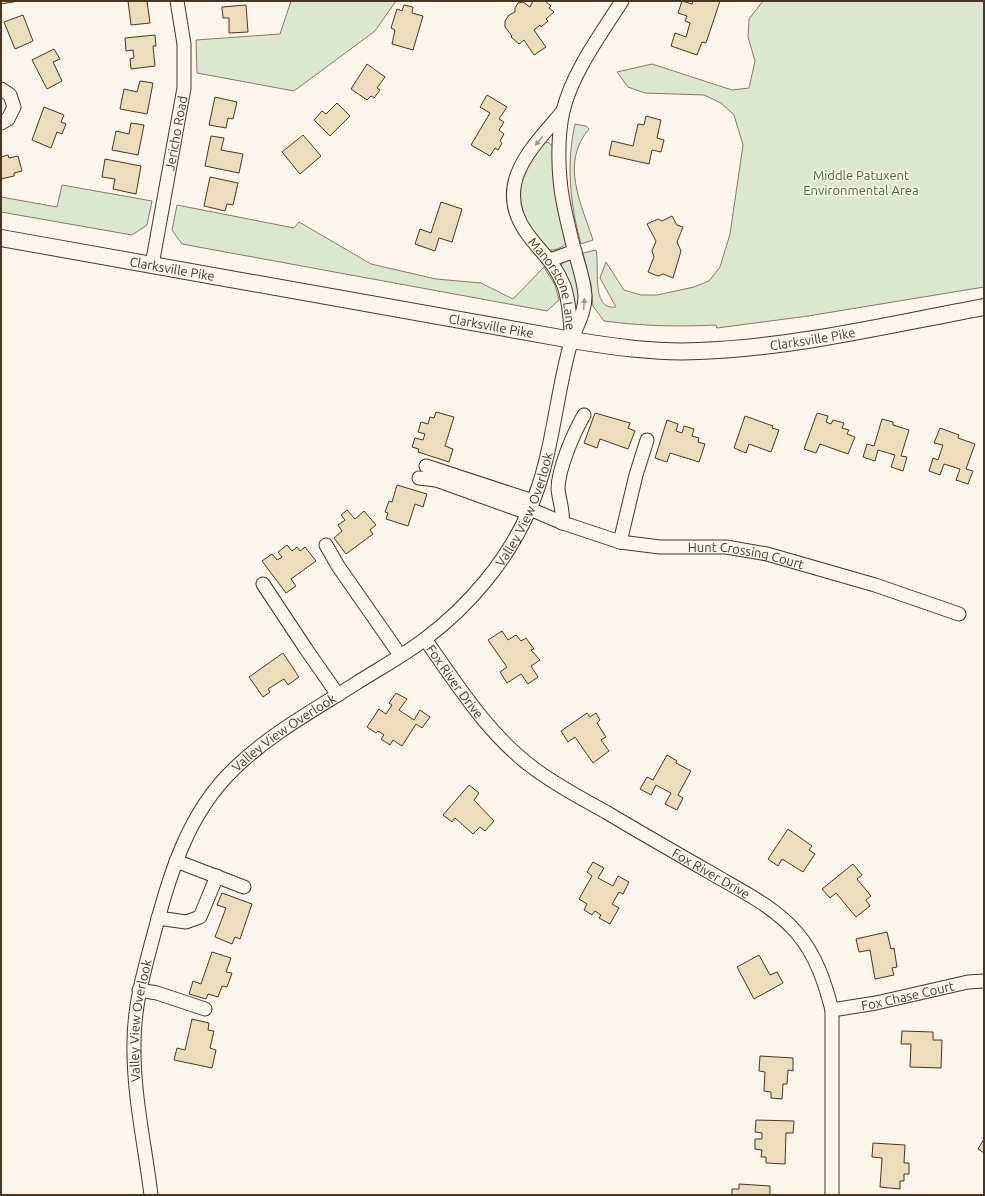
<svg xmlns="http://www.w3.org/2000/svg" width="985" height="1196" viewBox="0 0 985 1196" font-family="Ubuntu,sans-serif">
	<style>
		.green { fill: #dce7d0; stroke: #887966 }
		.building { fill: #ecdcbc; stroke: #4a3520 }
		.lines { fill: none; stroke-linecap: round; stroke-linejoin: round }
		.minor-casing { stroke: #4a3520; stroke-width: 15 }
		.major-casing { stroke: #4a3520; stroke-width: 18 }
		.minor { stroke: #fbf6e9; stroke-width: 13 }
		.major { stroke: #fbf6e9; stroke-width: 16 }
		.oneway { fill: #a29684 }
		.labels { text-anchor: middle; stroke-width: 3; stroke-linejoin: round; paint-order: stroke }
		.street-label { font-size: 13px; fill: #4a3520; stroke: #fbf6e9 }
		.park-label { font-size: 13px; fill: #436837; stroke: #fbf6e9 }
	</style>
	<rect width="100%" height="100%" fill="#fbf6e9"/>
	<!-- green -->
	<path class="green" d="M291,1H396L375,31L294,91L197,73L196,40L280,34Z
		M763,1H984V287L808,316L717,328L716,325C678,327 642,326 604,321L593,306L591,285L583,253L596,250C600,265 590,311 616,307L600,278L606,262L624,290L641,295H657L694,287L709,281L720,267L730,234L743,145L734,115L721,103L704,95L645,93L628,87L617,72L652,64L732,90L749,88L755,61L748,37L749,19Z
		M575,124L586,126L589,129C560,163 581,203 593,240L581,244C570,204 566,164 575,124Z
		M548,142L554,148L566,243C562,248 554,251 548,250C540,241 530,231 525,220C515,200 518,173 533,156C537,151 541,143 548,142Z
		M62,185L152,201L147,225L132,235L1,212V197L57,207Z
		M177,205L294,228L299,222L371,264L436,279L481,283L513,299L544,267L555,285L559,300L547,311L182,244L172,230Z
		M569,259L571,261L578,286L580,310L574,315L561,267L563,260Z"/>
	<!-- building -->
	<path class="building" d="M1,1H19L1,4Z
		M128,1H147L150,23L131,25Z
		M533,1H545L551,6L549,8L554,12L546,19L548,21L541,27L540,25L534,30L546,47L534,55L524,40L519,44L511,37L512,36L505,27V21L509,15L515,12V8L518,3L523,2L530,7Z
		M682,1L692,4L693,1H720L706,43L702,42L697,55L671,46L675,33L686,37L690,23L685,21L687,16L678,13Z
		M246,5L248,32L229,33V18H223L222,7Z
		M404,5L413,7L412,13L423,16L413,50L392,44L395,30L391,28L397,9L402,11Z
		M23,15L33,41L15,49L4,22Z
		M155,35L156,46H153L155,66L131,69L130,59L134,58L133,50L126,51L125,38Z
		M54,49L60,59L53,62L62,81L47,89L32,60Z
		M367,64L385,77L377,88L380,90L374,98L371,96L367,100L351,89Z
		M140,81L153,83L147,114L120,109L124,89L137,92Z
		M487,95L507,107L499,119L504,122L499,130L504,134L500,141L502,143L498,150L495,148L490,156L471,145L490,113L480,107Z
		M215,97L237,102L233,119L228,118L226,128L209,125Z
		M337,103L350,116L330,136L314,120L322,111L326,114Z
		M44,107L64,115L61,122L66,124L62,134L57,132L51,148L32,140Z
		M646,116L661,120L657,138L664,140L661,152L652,150L649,164L609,155L612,141L633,146L638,124L644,125Z
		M131,123L144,125L138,155L112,150L116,131L129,134Z
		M303,135L321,156L300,174L282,152Z
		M211,136L224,138L221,150L243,154L239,173L205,166Z
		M8,155L9,158L18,156L22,171L14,173V176L1,179V157Z
		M105,159L141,166L136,194L113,189L115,179L102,177Z
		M210,177L238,183L233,205L227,204L225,211L204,206Z
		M441,202L462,209L452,242L439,238L435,251L415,244L420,229L431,233Z
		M672,216L677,225L683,227L677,242L681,251L673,278L663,274L658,276L648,272L654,257L652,251L656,241L647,224L658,219L662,221Z
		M436,412L454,417L445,446L453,449L449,462L418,452L419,449L412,447L415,438L423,440L425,434L418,432L421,422L428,424L430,417L434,418Z
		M595,413L630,423L628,428L635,431L628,449L600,439L597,448L584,443Z
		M817,413L828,416L826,422L831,424L833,420L844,423L842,428L849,430L847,434L855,437L848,454L820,444L816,453L804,449Z
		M745,416L773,426L772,428L779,430L771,452L749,444L746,453L734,448Z
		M882,419L893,422V425L909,430L901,456L907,457L903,471L891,467L895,455L878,450L875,461L863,457L867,444L874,446Z
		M667,420L678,424L676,431L682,433L684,426L694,429L692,436L699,438L698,442L705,444L699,462L670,453L667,462L655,458Z
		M940,428L959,435L958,438L975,444L966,469L973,471L968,484L956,480L960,469L944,464L940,475L929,471L933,458L938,460L943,445L934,443Z
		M397,485L427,494L423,507L415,504L408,526L386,519L388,513L385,512L389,501L392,502Z
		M347,510L355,519L364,511L376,525L370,530L373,534L346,554L334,538L342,531L338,525L345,520L341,515Z
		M287,545L292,551L297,547L300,551L305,547L316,561L291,579L296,586L286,593L262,561L272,554L277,560L282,557L278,552Z
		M502,631L508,640L516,635L521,641L526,638L534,649L531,650L540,660L531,666L538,677L528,684L521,674L507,683L500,672L507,667L488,640Z
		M283,653L299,677L288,685L284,679L268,689L270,692L263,697L249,677Z
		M396,693L407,699L399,710L414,720L420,710L430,717L422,728L416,724L402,746L393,740L390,745L381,739L384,735L378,731L376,733L367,727L379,709L386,714L392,705L389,703Z
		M587,713L590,717L596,713L600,720L597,723L606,737L601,740L609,751L593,763L575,737L568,742L561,731Z
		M667,755L677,761L676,763L691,771L678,795L683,798L677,810L665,804L671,793L656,785L651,795L640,789L647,777L653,780Z
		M469,785L479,793L474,800L494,821L485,831L480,827L473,834L455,818L452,822L443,815Z
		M788,829L812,846L809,850L815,854L803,872L782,859L778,866L768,859Z
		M593,862L604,868L598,878L613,886L618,876L629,882L623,894L619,892L612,904L619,908L610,924L599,918L601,915L595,911L592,915L584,910L587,904L579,899L592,876L587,872Z
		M853,864L862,875L857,879L871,896L866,900L870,906L856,917L836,893L830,898L822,889Z
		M222,893L252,904L240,939L235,937L232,944L215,937L226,908L217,905Z
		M887,932L891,949L894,948L897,967L892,968L894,975L875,979L870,950L859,952L856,939Z
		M212,952L231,958L226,972L232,973L227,987L222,986L218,997L208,994L206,999L189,994L193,981L201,984Z
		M759,955L770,975L777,972L783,983L754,999L737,967Z
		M192,1019L209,1023L208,1030L214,1031L210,1048L216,1050L212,1068L174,1060L177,1048L185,1050Z
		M902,1031L933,1032V1040H942L941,1068L910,1067L911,1044H901Z
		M760,1056L793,1058V1071L788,1070L787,1084H783L782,1099L771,1098V1092L764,1091L765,1072L759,1071Z
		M756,1120L794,1121L793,1133H786L785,1164L766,1163V1157H761L762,1150L755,1149V1139H762V1133L755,1132Z
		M984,1139V1153L978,1149Z
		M873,1143L905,1145L904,1163H909V1174H904V1181H900V1189L880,1187L882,1158L872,1157Z
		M739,1184L770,1186V1195H732V1189H739Z"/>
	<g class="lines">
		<!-- minor casing -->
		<g class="minor-casing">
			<g id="minor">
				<path d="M1,89L10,95L14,107L8,119L1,123"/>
				<path id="s1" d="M563,111C534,146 492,183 526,232C540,252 554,261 564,286C570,303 570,323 572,340"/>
				<path d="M550,260L575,251"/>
				<path id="s2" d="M152,265L184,88V44L177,1"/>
				<path d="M426,466L533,501"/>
				<path d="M419,478L436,480L528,513"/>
				<path id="s3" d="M530,509L563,523L620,542L660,547H726L767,554L875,585L959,614"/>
				<path d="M562,523C564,512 559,500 558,489C558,469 574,432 584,415"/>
				<path d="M620,542L636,475L647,440"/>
				<path d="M326,545L338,566L400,655"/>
				<path d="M263,584L306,649L338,695"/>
				<path id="s4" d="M425,639C458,686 489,736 536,770C558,786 582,799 606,812C641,833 676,853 711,873C741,891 774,906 797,933C816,955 825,983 832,1010V1195"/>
				<path d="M176,861L244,887"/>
				<path d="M158,918L186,922L200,917L217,876"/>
				<path d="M139,990L157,993L205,1009"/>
				<path id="s5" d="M832,1010L876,1003L968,982L984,981"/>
				<path id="s6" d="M151,1195C145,1145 133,1094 134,1043C134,1007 143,975 152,941C169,878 186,814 235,768C270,734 314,710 355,684C378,669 403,656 425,639C469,606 507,561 529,511C553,458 555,397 571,342C576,326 585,314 585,296C584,279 578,264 574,249C570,233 566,217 563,201C558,175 557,138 563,111C572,73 601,34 622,1"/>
			</g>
		</g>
		<!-- major casing -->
		<g class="major-casing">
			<g id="major">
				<path id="s7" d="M1,238L572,340C614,347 656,353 699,351C792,348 892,324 984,307"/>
			</g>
		</g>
		<!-- minor -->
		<use href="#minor" class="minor"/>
		<!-- major -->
		<use href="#major" class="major"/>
	</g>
	<!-- one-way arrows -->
	<defs><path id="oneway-solid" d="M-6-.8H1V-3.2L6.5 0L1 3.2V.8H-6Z"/></defs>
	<g class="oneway">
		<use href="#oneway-solid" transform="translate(539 141) rotate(129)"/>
		<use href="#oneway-solid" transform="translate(584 304) rotate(-86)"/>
	</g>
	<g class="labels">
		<!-- street labels -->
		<g class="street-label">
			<text dy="5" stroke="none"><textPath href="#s2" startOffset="134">Jericho Road</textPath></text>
			<text dy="5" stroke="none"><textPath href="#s7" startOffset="174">Clarksville Pike</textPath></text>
			<text dy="5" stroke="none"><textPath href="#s1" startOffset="199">Manorstone Lane</textPath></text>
			<text dy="5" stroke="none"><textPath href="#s7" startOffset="498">Clarksville Pike</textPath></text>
			<text dy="5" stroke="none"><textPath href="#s7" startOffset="822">Clarksville Pike</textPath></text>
			<text dy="5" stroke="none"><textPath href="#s6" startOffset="848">Valley View Overlook</textPath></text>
			<text dy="5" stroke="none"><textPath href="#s3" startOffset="223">Hunt Crossing Court</textPath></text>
			<text dy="5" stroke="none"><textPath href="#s4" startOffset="52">Fox River Drive</textPath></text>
			<text dy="5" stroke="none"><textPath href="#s6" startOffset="512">Valley View Overlook</textPath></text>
			<text dy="5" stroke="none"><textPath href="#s4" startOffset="376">Fox River Drive</textPath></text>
			<text dy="5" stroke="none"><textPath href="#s5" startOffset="77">Fox Chase Court</textPath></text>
			<text dy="5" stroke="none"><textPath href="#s6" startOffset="176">Valley View Overlook</textPath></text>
		</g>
		<!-- park labels -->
		<g class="park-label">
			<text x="861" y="180">Middle Patuxent<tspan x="861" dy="15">Environmental Area</tspan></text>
		</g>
	</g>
	<!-- border -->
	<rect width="985" height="1196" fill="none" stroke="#4a3520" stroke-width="4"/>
</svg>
